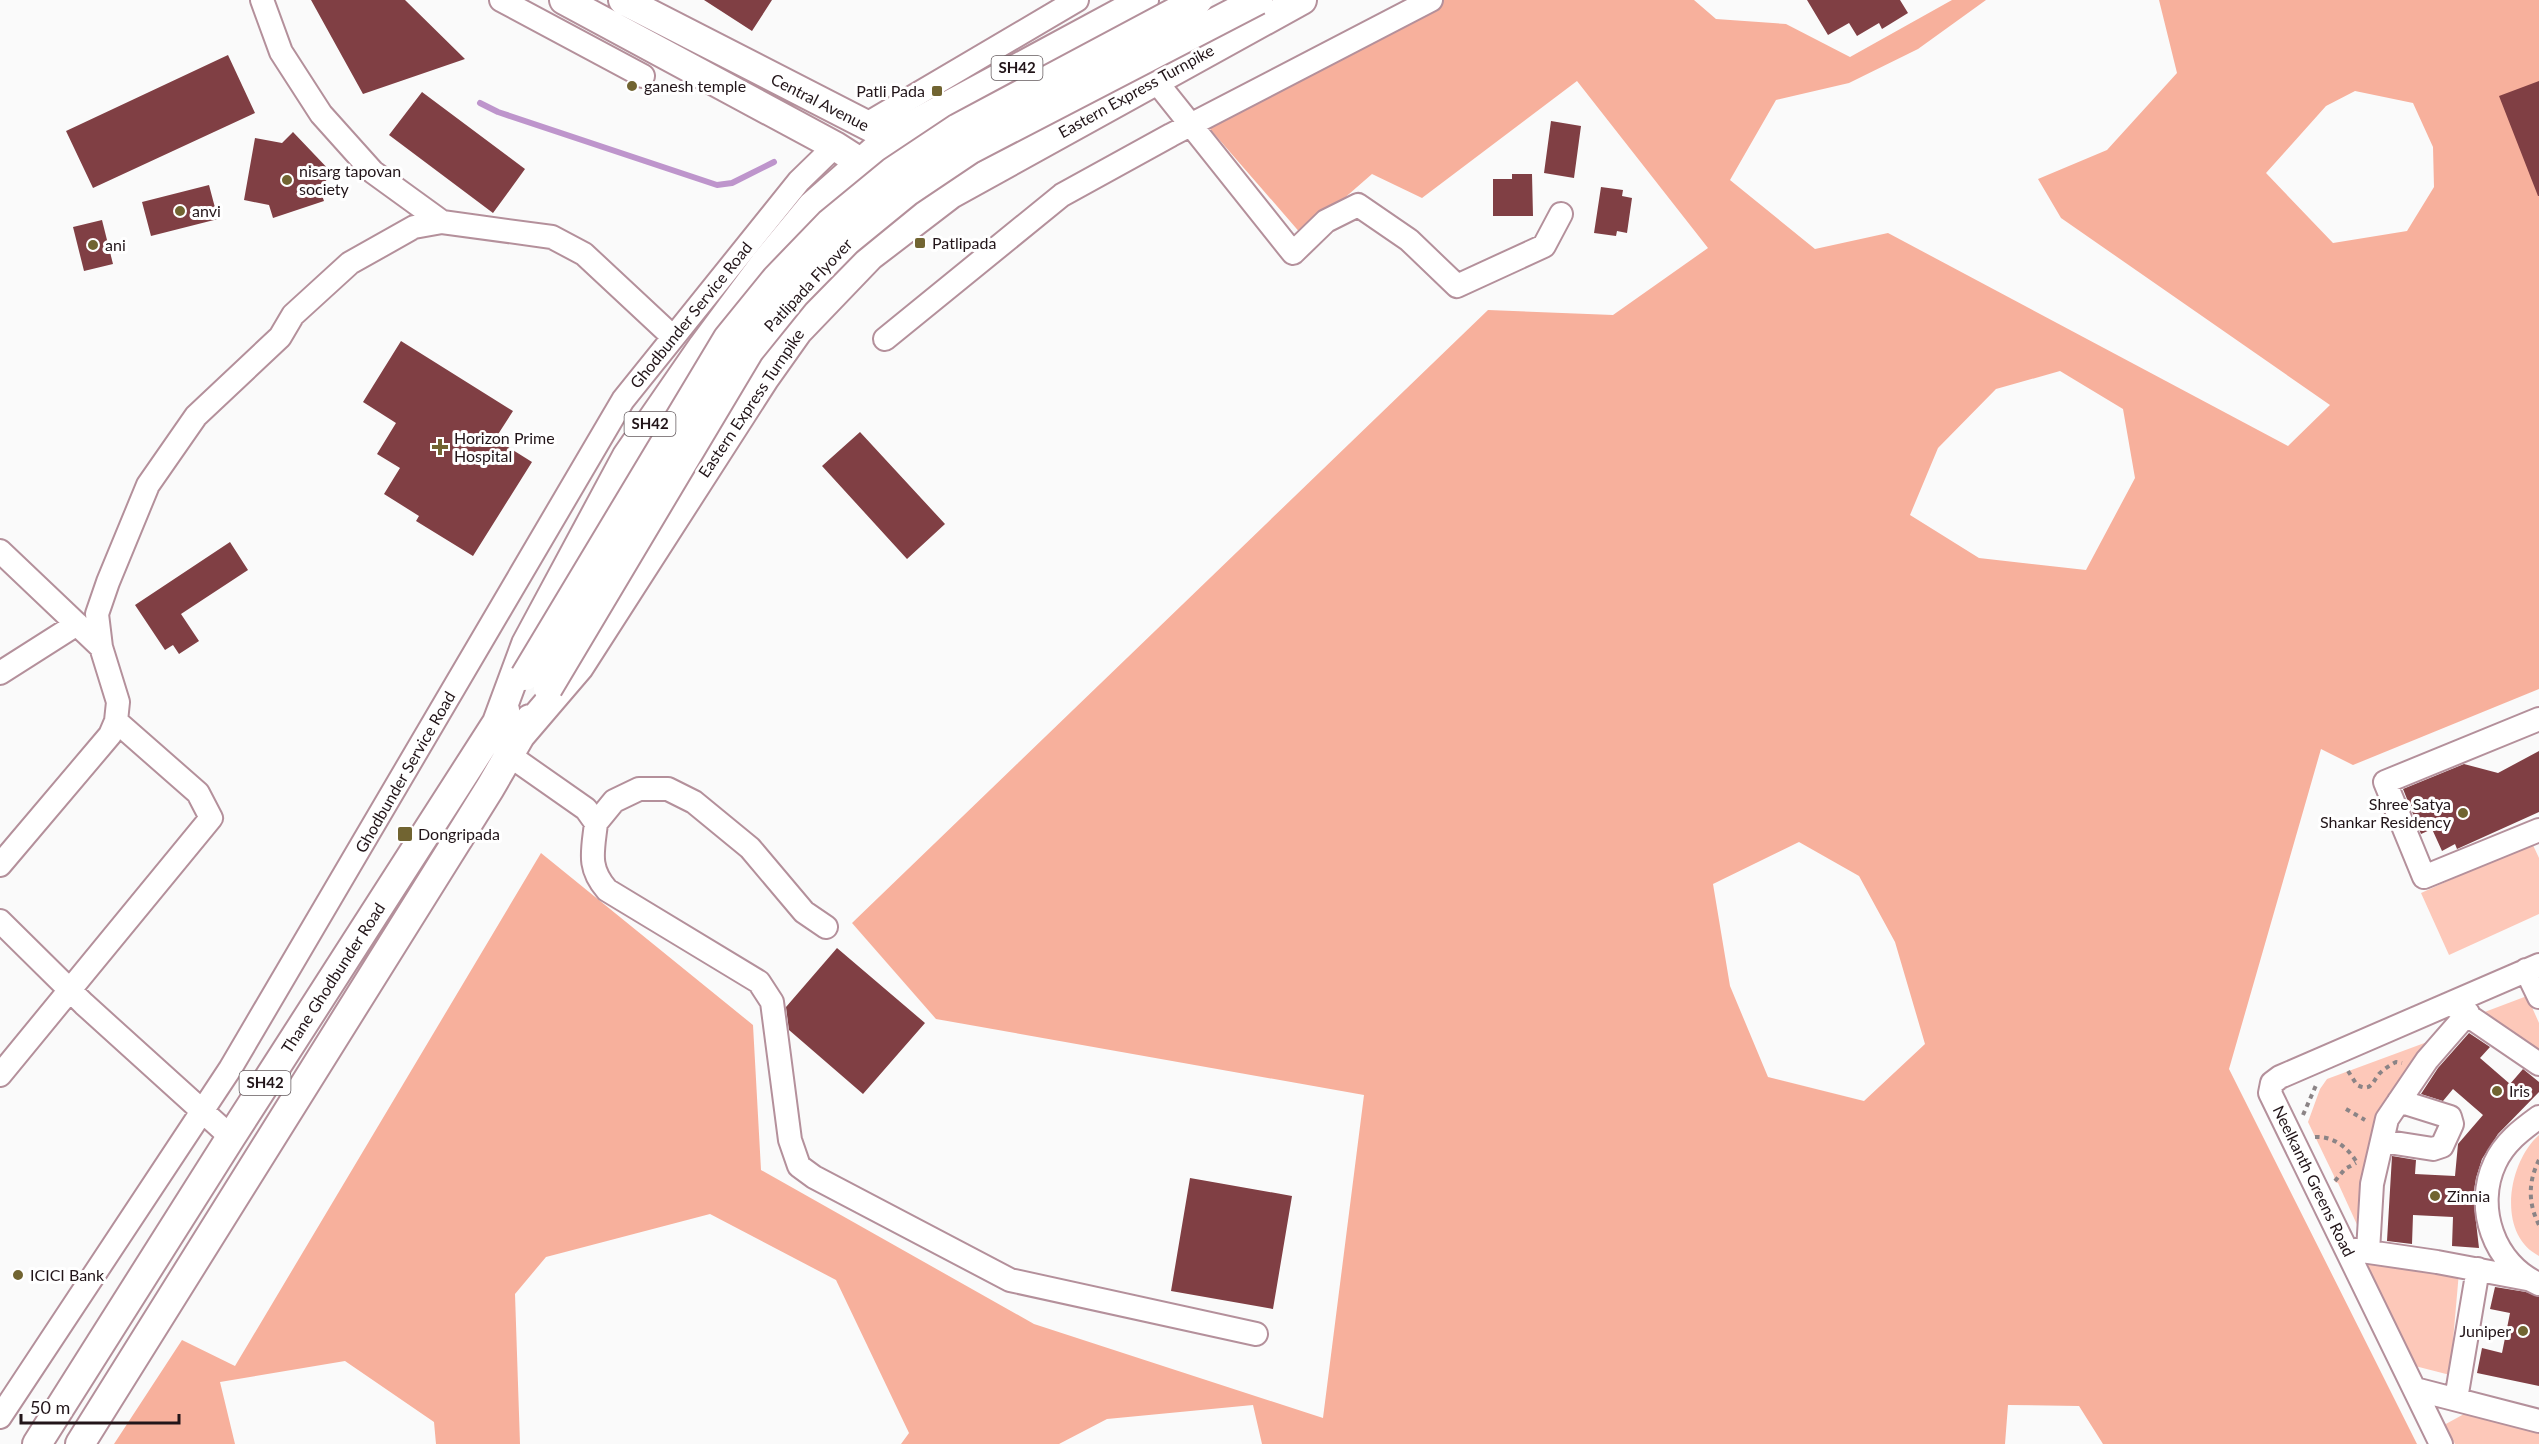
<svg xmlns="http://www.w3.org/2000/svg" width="2539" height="1444" viewBox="0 0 2539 1444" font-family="Lato,sans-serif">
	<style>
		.green { fill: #fdc8b9 }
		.forest { fill: #f7b09c; fill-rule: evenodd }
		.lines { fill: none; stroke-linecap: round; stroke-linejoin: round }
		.stream { stroke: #be95cc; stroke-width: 6 }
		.building { fill: #803f44 }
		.minor-casing { stroke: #b4909b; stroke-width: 26 }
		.major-casing { stroke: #b4909b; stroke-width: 32 }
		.path { stroke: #8b8486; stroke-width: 4; stroke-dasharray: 4.5 4.5; stroke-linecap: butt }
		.minor { stroke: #fff; stroke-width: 22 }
		.major { stroke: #fff; stroke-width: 28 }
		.major-bridge-casing { stroke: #b4909b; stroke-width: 32; stroke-linecap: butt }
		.major-bridge { stroke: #fff; stroke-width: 28 }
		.poi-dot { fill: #716431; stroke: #fff; stroke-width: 2 }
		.labels { text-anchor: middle; stroke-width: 6; stroke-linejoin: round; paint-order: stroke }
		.shield { fill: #fff; stroke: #645b5e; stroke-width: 1.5 }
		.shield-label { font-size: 15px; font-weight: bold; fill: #221519 }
		.poi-label { font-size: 16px; fill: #221519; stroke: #fff; text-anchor: start }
		.street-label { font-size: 16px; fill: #221519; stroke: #fff }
	</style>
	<rect width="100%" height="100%" fill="#fafafa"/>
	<!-- green -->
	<path class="green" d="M2532,843L2539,858V914L2449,955L2421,893Z
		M2527,996L2539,1023V1054L2482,1013Z
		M2438,1038L2408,1084L2359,1229L2338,1183L2335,1182L2334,1176L2308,1122L2320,1089L2327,1079Z
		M2539,1135V1256C2496,1234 2508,1162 2539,1135Z
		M2362,1263L2459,1272L2450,1375L2415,1366Z
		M2475,1408L2539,1431V1444H2455L2444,1425Z"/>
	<!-- forest -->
	<path class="forest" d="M1405,0H1694L1716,19L1786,24L1850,57L1952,0H1986L1918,49L1849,83L1776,100L1730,180L1815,249L1888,233L2288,446L2330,405L2061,218L2038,179L2107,150L2177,73L2159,0H2539V689L2353,765L2321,749L2229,1069L2417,1444H2103L2079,1406L2008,1405L2005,1444H1262L1253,1405L1107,1419L1059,1444H901L909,1433L836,1280L710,1214L546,1257L515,1294L520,1444H436L434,1422L345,1361L220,1382L235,1444H114L182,1340L235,1366L541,853L753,1025L761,1170L1034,1324L1323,1418L1364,1095L936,1019L852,923L1488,310L1613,315L1708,248L1577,81L1422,198L1372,174L1302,235L1197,114ZM2355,91L2413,103L2433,147L2434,187L2407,231L2333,243L2266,173L2326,106ZM2060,371L2123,409L2135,478L2086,570L1979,558L1910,515L1938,448L1996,389ZM1799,842L1859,876L1895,942L1925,1044L1864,1101L1768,1077L1730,986L1713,884Z"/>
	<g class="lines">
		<!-- stream -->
		<path class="stream" d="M480,103L498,112L717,185L732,183L774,162"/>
	</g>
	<!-- building -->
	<path class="building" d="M311,0H405L465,59L363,94Z
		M704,0H772L752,31Z
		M1807,0H1900L1908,13L1882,29L1879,23L1857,36L1849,23L1828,35Z
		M228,55L255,113L93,188L66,131Z
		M2539,81V196H2538L2499,96Z
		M422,92L525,169L493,213L389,135Z
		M1551,121L1581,126L1574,178L1544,173Z
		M293,132L333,174L319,187L324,201L273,218L269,205L244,200L255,138L282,143Z
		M1512,174H1532L1533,216H1493V179H1512Z
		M209,185L218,219L151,236L142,202Z
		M1601,187L1623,190L1622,196L1632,198L1627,233L1617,231L1616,236L1594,233Z
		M102,220L113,264L84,271L73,227Z
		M401,341L513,411L495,439L532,462L473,556L416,521L419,516L384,494L400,468L377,454L396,423L363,402Z
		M860,432L945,524L907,559L822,466Z
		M230,542L248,570L181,614L199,641L179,654L173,645L165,650L135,605Z
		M2539,751V812L2457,849L2455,844L2442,851L2432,829L2421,834L2403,789L2464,764L2498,773Z
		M837,948L925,1023L863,1094L789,1030L786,1007Z
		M2469,1033L2490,1047L2480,1058L2510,1084L2523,1069L2539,1082V1092L2498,1134L2482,1159L2476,1178L2473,1196L2479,1248L2452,1246L2453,1217L2413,1215L2412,1244L2387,1241L2392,1156L2416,1160L2415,1174L2455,1176L2458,1144L2483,1115L2453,1089L2443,1101L2421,1094L2438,1068Z
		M1190,1178L1292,1196L1273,1309L1171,1291Z
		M2495,1287L2526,1292L2539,1297V1386L2477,1373L2482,1348L2502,1353L2510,1313L2490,1309Z"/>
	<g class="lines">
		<!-- minor casing -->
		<g class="minor-casing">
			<path id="minor" d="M262,0L281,52L321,114L373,172L442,222
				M501,0L643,76
				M1155,80L1293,253L1326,221L1358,205L1409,240L1457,286L1544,246L1561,214
				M865,125L1077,0
				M885,339L1062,195L1171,135L1431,0
				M0,551L101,647
				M0,673L77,624
				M2539,719L2385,782L2424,877L2539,830
				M509,755L586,809L596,823C593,851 587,867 607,890L759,982L772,1002L790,1140L799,1166L814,1177L1010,1280L1256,1334
				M596,823L614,801L639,789H668L694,802L750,848L804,912L826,927
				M0,865L110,735L116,721L118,702L101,647L97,614L108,582L148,485L196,416L280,337L293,315L350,263L414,227L442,222L552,237L584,254L673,337
				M0,921L84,1004L231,1137
				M2526,970L2539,997
				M2454,1006L2539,1064
				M0,1075L211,818L198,793L116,721
				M2539,1117C2521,1130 2504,1143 2495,1163C2474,1207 2494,1265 2539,1284
				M2382,1141L2433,1149L2442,1146L2452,1124L2450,1117L2399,1101
				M2355,1250L2437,1262L2527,1279
				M2368,1251L2372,1184L2387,1119L2427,1060L2468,1013
				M2415,1389L2539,1421
				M2456,1399L2478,1269
				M0,1417L230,1069L623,400L799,181L835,146
				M2441,1444L2270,1093L2272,1083L2280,1077L2539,965"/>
		</g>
		<!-- major casing -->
		<g class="major-casing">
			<path id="major" d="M564,0L835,146L874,171
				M623,0L890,137L902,148
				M496,725L526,644L627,456L703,346L764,264L812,206L890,137L1144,0
				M520,736L579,667L764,379L798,331L870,256L951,194L1302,0
				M37,1444L231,1137L505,710
				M80,1444L490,788L530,719"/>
		</g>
		<!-- path -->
		<path class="path" d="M2348,1071L2357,1085C2371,1092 2372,1083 2379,1074C2384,1069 2390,1065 2396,1062L2402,1063
			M2346,1109L2365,1120
			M2303,1115L2317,1083
			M2315,1137C2333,1136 2347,1147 2356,1161
			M2539,1160C2528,1182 2528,1203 2539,1225
			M2335,1181L2345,1169L2356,1163"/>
		<!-- minor -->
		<use href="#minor" class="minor"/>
		<!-- major -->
		<use href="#major" class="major"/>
		<!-- major-bridge casing -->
		<g class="major-bridge-casing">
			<path id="major-bridge" d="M525,676L728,338L776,279L830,223L892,172L958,128L1198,0
				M548,688L749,351L795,294L847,241L907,192L971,149L1258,0"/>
		</g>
		<!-- major-bridge -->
		<use href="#major-bridge" class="major-bridge"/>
	</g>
	<!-- markers -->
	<g class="poi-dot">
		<circle cx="632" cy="86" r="6"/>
		<rect x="931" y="85" width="12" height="12" rx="3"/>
		<circle cx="287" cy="180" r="6"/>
		<circle cx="180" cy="211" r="6"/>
		<rect x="914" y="237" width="12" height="12" rx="3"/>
		<circle cx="93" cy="245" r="6"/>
		<path d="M437 438h6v6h6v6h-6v6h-6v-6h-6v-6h6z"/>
		<circle cx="2463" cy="813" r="6"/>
		<rect x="397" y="826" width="16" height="16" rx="3"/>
		<circle cx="2497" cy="1091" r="6"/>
		<circle cx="2435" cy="1196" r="6"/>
		<circle cx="18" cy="1275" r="6"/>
		<circle cx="2523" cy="1331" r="6"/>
	</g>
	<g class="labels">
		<!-- shield labels -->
		<g class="shield">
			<rect x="991.5" y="56" width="51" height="24" rx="4.5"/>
			<rect x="624.5" y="412" width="51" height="24" rx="4.5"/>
			<rect x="239.5" y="1071" width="51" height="24" rx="4.5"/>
		</g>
		<g class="shield-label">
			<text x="1017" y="73">SH42</text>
			<text x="650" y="429">SH42</text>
			<text x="265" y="1088">SH42</text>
		</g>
		<!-- poi labels -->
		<g class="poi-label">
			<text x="644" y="92">ganesh temple</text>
			<text x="925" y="97" text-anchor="end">Patli Pada</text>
			<text x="299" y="177">nisarg tapovan<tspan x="299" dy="18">society</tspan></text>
			<text x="192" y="217">anvi</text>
			<text x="932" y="249">Patlipada</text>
			<text x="105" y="251">ani</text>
			<text x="454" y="444">Horizon Prime<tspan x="454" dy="18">Hospital</tspan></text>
			<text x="2451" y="810" text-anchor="end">Shree Satya<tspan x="2451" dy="18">Shankar Residency</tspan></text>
			<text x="418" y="840">Dongripada</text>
			<text x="2509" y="1097">Iris</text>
			<text x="2447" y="1202">Zinnia</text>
			<text x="30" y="1281">ICICI Bank</text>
			<text x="2511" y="1337" text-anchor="end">Juniper</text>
		</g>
		<!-- street labels -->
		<g class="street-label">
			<text transform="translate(1136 91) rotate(-29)" y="6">Eastern Express Turnpike</text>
			<text transform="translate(820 102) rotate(27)" y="6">Central Avenue</text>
			<text transform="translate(808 285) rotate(-47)" y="6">Patlipada Flyover</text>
			<text transform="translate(691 315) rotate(-51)" y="6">Ghodbunder Service Road</text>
			<text transform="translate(751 403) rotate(-56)" y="6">Eastern Express Turnpike</text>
			<text transform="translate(405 772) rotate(-60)" y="6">Ghodbunder Service Road</text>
			<text transform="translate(333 978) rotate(-57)" y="6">Thane Ghodbunder Road</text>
			<text transform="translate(2314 1181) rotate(64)" y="6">Neelkanth Greens Road</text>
		</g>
	</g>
	<!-- scale -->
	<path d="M21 1414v9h158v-9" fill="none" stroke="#221519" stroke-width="3"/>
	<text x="30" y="1414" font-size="18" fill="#221519" stroke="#ffffff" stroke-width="4.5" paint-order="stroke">50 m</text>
</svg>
